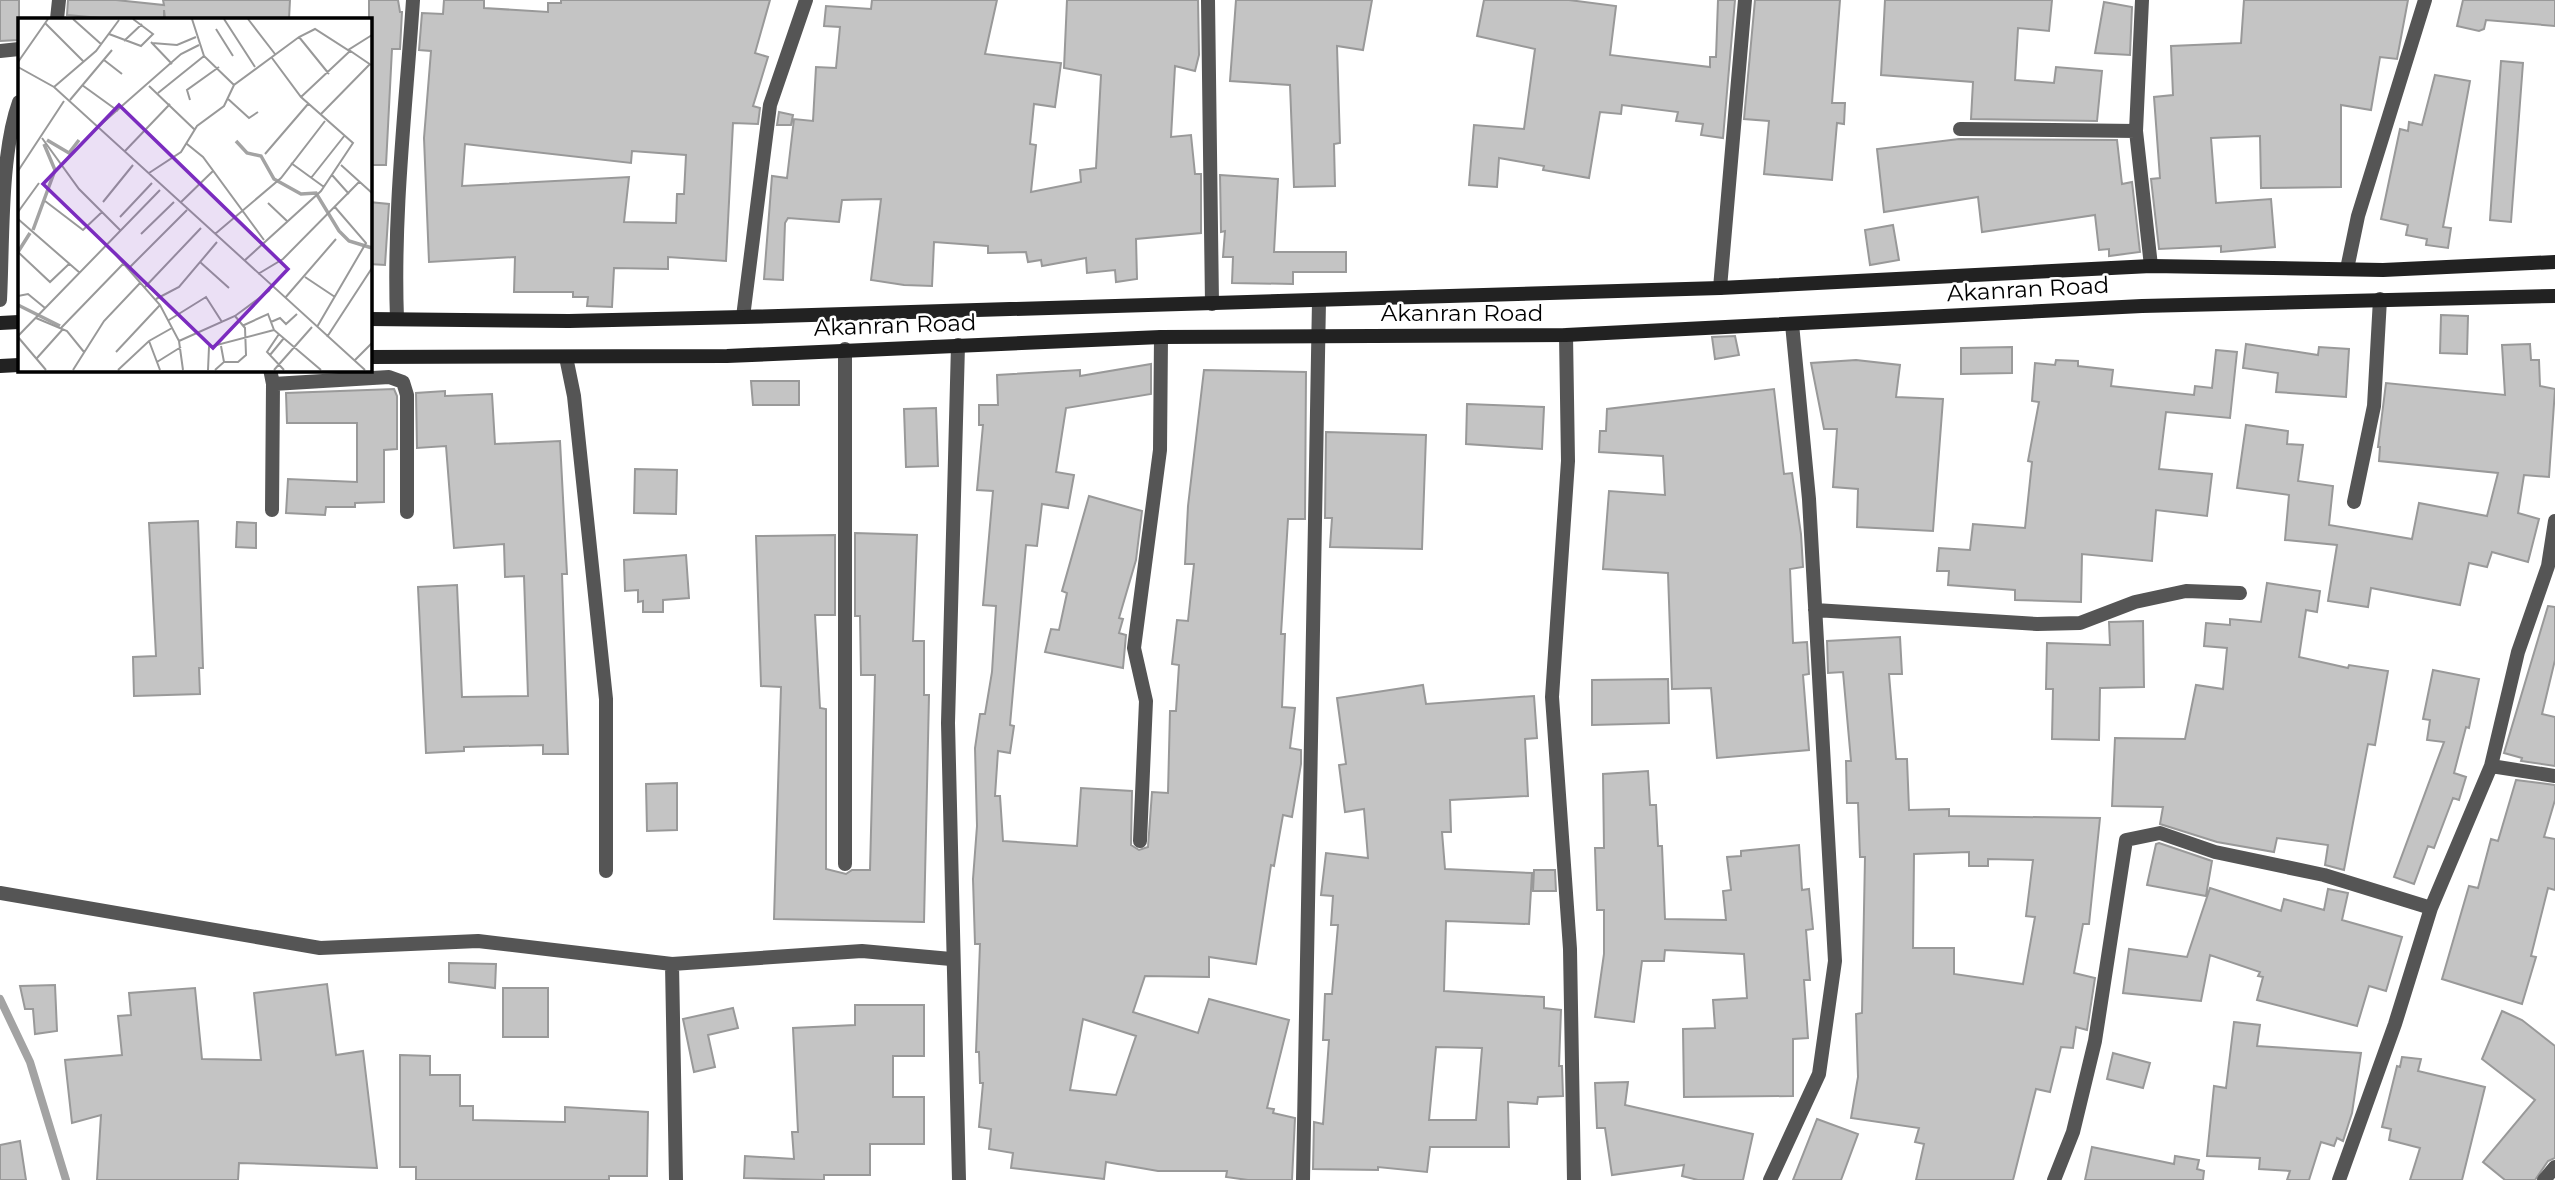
<svg xmlns="http://www.w3.org/2000/svg" width="2555" height="1180" viewBox="0 0 2555 1180" font-family="Montserrat,sans-serif">
	<style>
		.lines { fill: none; stroke-linecap: round; stroke-linejoin: round }
		.stream { stroke: #a3a3a3; stroke-width: 8 }
		.building { fill: #c4c4c4; stroke: #999; stroke-width: 2; fill-rule: evenodd }
		.service { stroke: #555; stroke-width: 14 }
		.minor { stroke: #555; stroke-width: 14 }
		.tertiary { stroke: #555; stroke-width: 14 }
		.secondary { stroke: #222; stroke-width: 14 }
		.labels { text-anchor: middle; stroke-width: 5; stroke-linejoin: round; paint-order: stroke }
		.street-label { font-size: 23px; fill: #000; stroke: #fff }
		.inset-river { fill: none; stroke: #a3a3a3; stroke-width: 3.5 }
		.inset-road { fill: none; stroke: #999; stroke-width: 2 }
		.view { fill: #7b2cbf; fill-opacity: 0.15; stroke: #7b2cbf; stroke-width: 3.5 }
		.inset-edge { fill: none; stroke: #000; stroke-width: 3.5 }
	</style>
	<rect width="100%" height="100%" fill="#fff"/>
	<g class="lines">
		<!-- stream -->
		<path class="stream" d="M0,999L30,1062L66,1180"/>
	</g>
	<!-- building -->
	<path class="building" d="M0,0H19V40L0,41Z
		M68,0H116L164,5L163,0H290L289,19H165L164,10V19H112L67,15Z
		M369,0H398L400,12H402L400,49H392L386,165H369Z
		M444,0H484V8L548,12V3H561V0H770L755,53L768,57L753,106L760,108L758,124L733,123L726,261L668,257V269L614,268L612,307L587,306L588,297H573V292H514L515,257L429,262L424,138L431,51L419,50L422,13L443,14ZM465,144L631,163L632,151L686,155L684,194H677L676,223L624,222L629,177L462,186Z
		M872,0H997L985,54L1061,63L1055,107L1034,104L1030,144L1036,145L1031,192L1081,182L1080,170L1096,168L1101,75L1064,68L1067,0H1198L1199,55L1195,71L1175,66L1171,137L1191,135L1195,174H1201V233L1136,239L1137,279L1116,282L1115,270L1087,273L1086,258L1042,266L1041,260L1028,262L1026,252L988,253V246L934,242L932,286L904,285L871,280L881,199L842,200L839,222L788,218L785,223L783,280L764,279L772,176L787,178L794,119L813,121L816,67L836,68L840,27L824,26L826,6L871,9Z
		M1236,0H1372L1363,50L1337,46L1340,143L1334,144L1335,186L1294,187L1290,85L1230,81Z
		M1484,0H1569L1616,6L1610,55L1710,67V57H1716L1718,0H1735L1723,138L1701,135L1703,124L1676,121L1678,112L1622,105L1621,114L1600,112L1589,178L1543,170L1544,166L1499,158L1497,187L1469,185L1474,125L1524,129L1535,49L1477,36Z
		M1755,0H1840L1832,103H1845L1844,124L1837,123L1832,180L1764,174L1769,121L1744,119Z
		M1885,0H2052L2049,31L2018,28L2015,80L2054,83L2056,67L2102,71L2097,121L1971,119L1973,82L1881,75Z
		M2244,0H2408L2397,59L2380,57L2371,110L2341,105V187L2261,188L2260,136L2211,138L2216,203L2271,199L2275,247L2221,252V246L2159,249L2151,179L2160,178L2154,97L2173,95L2171,46L2241,43Z
		M2463,0H2555V26L2486,20L2484,29L2479,31L2457,26Z
		M2104,2L2132,7L2130,55L2095,53Z
		M2501,61L2523,63L2511,222L2490,220Z
		M2435,75L2470,81L2443,227L2451,228L2448,248L2426,245L2427,239L2406,235L2408,225L2381,219L2400,129L2408,131L2409,122L2422,125Z
		M779,112L793,115L791,125H777Z
		M1959,139L2117,140L2122,184L2132,182L2140,252L2109,256V249L2099,250L2095,215L1982,232L1978,197L1884,212L1877,149Z
		M1220,175L1278,179L1274,252H1346V272H1293V284L1232,283L1233,257H1223L1225,231L1221,232Z
		M369,202L389,204L385,265L369,264Z
		M1893,225L1899,260L1870,265L1865,230Z
		M2441,315L2468,316L2467,354L2440,353Z
		M1735,336L1739,355L1715,359L1712,337Z
		M2246,344L2318,355L2319,347L2349,349L2346,397L2276,392L2278,373L2243,368Z
		M2530,344L2531,360H2539L2540,386L2555,389L2549,477L2524,475L2518,513L2539,519L2528,562L2492,552L2487,567L2469,563L2460,605L2371,588L2368,607L2328,601L2337,545L2285,540L2289,495L2237,488L2246,425L2288,431L2287,444L2303,445L2298,481L2333,486L2329,525L2412,539L2419,503L2487,516L2498,473L2379,461L2380,447H2378L2386,383L2505,395L2502,345Z
		M2012,347V373L1961,374V348Z
		M2216,350L2237,352L2230,418L2166,412L2159,469L2212,474L2207,516L2156,510L2152,561L2082,554L2081,602L2015,600V590L1948,585L1949,571H1937L1939,548L1970,550L1973,524L2025,528L2032,462L2028,461L2039,402L2032,401L2035,363L2055,365L2056,360L2078,361V366L2113,370L2111,386L2194,395L2195,386L2212,388Z
		M1856,360L1900,365L1896,397L1943,399L1933,531L1857,527L1858,489L1833,487L1837,429H1824L1811,363Z
		M1151,364V394L1066,408L1056,472L1074,475L1068,508L1042,504L1037,546L1026,545L1010,725L1014,726L1010,753L998,751L995,796H1000L1003,841L1077,846L1081,788L1132,791L1131,845L1139,850L1148,847L1152,792L1168,793L1170,711H1176L1179,665L1172,664L1177,620L1188,621L1194,564H1185L1188,506L1204,370L1306,372L1305,519H1288L1281,634H1285L1282,707L1295,708L1290,748L1301,750V764L1292,817L1283,815L1274,866L1271,865L1256,964L1209,957V977L1145,976L1133,1012L1198,1033L1209,999L1289,1020L1267,1108L1274,1109L1273,1113L1295,1118L1292,1180H1248L1226,1177L1227,1171H1158L1106,1162L1104,1179L1011,1168L1013,1153L989,1149L991,1129L979,1127L983,1083H980L979,1052H976L980,944H975L973,879L977,826L975,748L980,714H985L992,672L996,606L983,605L993,491L977,490L983,425H979V405H998L997,375L1080,370V376ZM1083,1019L1136,1036L1116,1095L1070,1090Z
		M751,381H799V405H753Z
		M394,389L397,396V449L384,450V502L355,503V507H326L325,515L286,513L288,479L357,482V423H287L286,393Z
		M1774,389L1784,474L1792,473L1801,534L1803,567L1790,569L1793,643L1807,642L1809,674L1803,675L1809,750L1717,758L1711,688L1672,689L1668,573L1603,569L1609,491L1665,495L1663,456L1599,452L1600,431H1606L1607,409Z
		M445,391V396L492,394L495,444L560,441L567,574H562L568,754H543V745L464,747V751L426,753L418,587L457,585L462,697L528,696L524,576L505,577L504,544L454,548L446,446L417,448L416,393Z
		M1467,404L1544,407L1542,449L1466,444Z
		M936,408L938,466L906,467L904,409Z
		M1326,432L1426,435L1422,549L1330,547L1332,518H1325Z
		M635,469L677,470L676,514L634,513Z
		M1089,496L1142,511L1136,560L1119,618L1123,619L1119,633L1126,635L1123,668L1045,652L1051,629L1059,630L1067,593L1062,591Z
		M198,521L203,668H199L200,694L134,696L133,657L156,656L149,523Z
		M237,522L256,523V548L236,547Z
		M855,533L917,535L913,641H924V695H929L924,922L774,919L781,687L761,686L756,536L835,535V615H815L820,708L826,709V869L846,874L852,870H870L875,675H861L860,616H855Z
		M686,555L689,598L663,600V612H643V601L638,602V590L625,591L624,560Z
		M2267,583L2320,591L2317,612L2306,610L2299,657L2348,668L2349,665L2388,671L2375,745L2368,744L2344,870L2325,865L2328,845L2277,838L2274,852L2217,842L2160,824L2163,807L2112,806L2115,738L2185,739L2196,685L2223,689L2227,648L2204,646L2206,623L2230,625V619L2261,622Z
		M2548,606L2555,607V660L2542,714L2555,717V766L2521,761L2522,758L2504,753Z
		M2143,621L2144,687L2100,688L2099,740L2052,739L2053,689H2046L2047,643L2110,645L2109,622Z
		M1900,637L1902,674H1889L1896,759H1907L1909,810L1949,809V816L2100,818L2089,924H2083L2074,973L2095,978L2087,1030L2076,1027L2073,1048L2061,1047L2050,1092L2036,1089L2013,1180H1916L1924,1144L1915,1142L1919,1128L1851,1118L1858,1077L1856,1014L1862,1013L1865,857H1860L1858,803H1847L1846,761H1851L1843,672L1828,673L1827,641ZM1969,852V866H1988V859L2033,860L2026,916L2035,917L2023,984L1954,974V948H1913L1914,854Z
		M2433,670L2479,679L2469,728L2466,727L2454,773L2466,777L2459,800L2453,798L2434,848L2428,846L2414,884L2394,877L2444,742L2427,740L2430,720L2423,719Z
		M1668,679L1669,723L1592,725V680Z
		M1423,685L1426,704L1534,696L1537,738L1525,739L1528,796L1450,800L1451,832H1442L1445,869L1532,873L1529,924L1446,921L1444,991L1544,997V1008L1561,1010L1559,1066H1562L1563,1096L1538,1097L1537,1104L1508,1102L1509,1147H1430L1427,1172L1378,1167V1170L1313,1169L1314,1122L1323,1124L1329,1040H1323L1325,994H1332L1338,925H1331L1333,896L1321,895L1326,853L1368,858L1364,809L1345,812L1339,765L1346,764L1337,698ZM1436,1047L1482,1048L1476,1120H1429Z
		M1648,771L1650,805H1656L1658,846H1662L1665,919L1726,920L1723,891L1731,890L1727,857L1741,856V851L1799,845L1802,890L1809,889L1813,929L1806,930L1810,980H1804L1808,1038L1793,1039V1096L1684,1097L1683,1029L1715,1028L1713,1000L1747,998L1744,954L1665,950L1664,961H1642L1634,1022L1595,1017L1604,954V910H1597L1595,848H1604L1603,774Z
		M2516,780L2555,785V800L2544,837L2555,839V890L2548,888L2531,956L2536,957L2522,1004L2442,979L2469,886L2478,888L2491,839L2498,841Z
		M677,783V830L647,831L646,784Z
		M2159,843L2212,861L2206,896L2147,885L2156,844Z
		M1534,870H1555L1556,891H1533Z
		M2210,888L2281,911L2284,899L2324,910L2328,889L2348,893L2342,920L2402,937L2386,991L2369,986L2357,1026L2257,1000L2263,977L2258,976L2260,972L2210,955L2201,1001L2123,993L2129,949L2187,957Z
		M449,963L496,964L495,988L449,982Z
		M327,984L336,1055L363,1051L377,1168L239,1163L238,1180H97L101,1115L72,1123L65,1060L122,1055L118,1016L131,1015L129,993L195,988L202,1059L261,1060L254,993Z
		M55,985L57,1031L35,1034L33,1009H25L20,986Z
		M503,988H548V1037H503Z
		M855,1005H924V1056H893V1097H924V1144H870V1175H824V1180L744,1178L745,1156L794,1159L792,1132H798L793,1028L855,1025Z
		M733,1008L738,1028L708,1035L715,1067L694,1072L683,1019Z
		M2502,1011L2522,1020L2555,1046V1158L2548,1161L2535,1180H2505L2483,1162L2535,1100L2482,1059Z
		M2234,1022L2260,1025L2257,1046L2361,1053L2352,1113L2343,1141L2337,1138L2334,1146L2321,1142L2309,1180H2287L2290,1171L2259,1169L2260,1158L2207,1156L2214,1086L2226,1088Z
		M2113,1053L2150,1063L2143,1088L2107,1079Z
		M400,1055L430,1056V1075H460V1106H473V1120L565,1122V1107L648,1112L647,1176H609V1180H416V1167H400Z
		M2402,1057L2421,1059L2418,1071L2485,1087L2462,1180H2410L2420,1148L2389,1140L2391,1129L2382,1127L2397,1066L2400,1067Z
		M1628,1082L1625,1105L1753,1134L1743,1180H1698L1682,1176L1684,1165L1612,1175L1605,1128H1597L1595,1083Z
		M1817,1119L1858,1134L1841,1180H1793Z
		M20,1141L26,1180H0V1145Z
		M2092,1147L2174,1164L2175,1156L2199,1160L2197,1169L2204,1171L2203,1180H2085Z"/>
	<g class="lines">
		<!-- service -->
		<path class="service" d="M270,369L273,384L272,510
			M273,384L389,377L403,382L407,395V512"/>
		<!-- minor -->
		<path class="minor" d="M1208,0L1212,304
			M2142,0L2136,131L2151,266
			M57,19L59,0
			M0,51L19,49
			M1960,129L2136,131
			M2347,269L2358,216L2425,0
			M1720,288L1745,0
			M0,300C3,242 0,155 19,102
			M397,319C393,212 406,106 413,0
			M1566,335L1568,461L1552,697L1570,949L1574,1180
			M845,349V864
			M566,357L574,396L606,699V871
			M2354,502L2374,406L2380,299
			M1815,610L2037,624L2080,623L2135,602L2186,591L2240,593
			M2491,766L2555,776
			M1140,841L1146,701L1134,648L1160,450L1161,337
			M0,893L320,948L478,941L672,964L862,951L951,959
			M672,964L676,1180
			M1303,1180L1319,301
			M1770,1180L1819,1074L1835,961L1809,499L1792,324
			M2054,1180L2073,1132L2095,1041L2126,840L2160,833L2215,852L2324,875L2431,908
			M2339,1180L2395,1024L2431,908L2491,766L2518,652L2548,566L2555,521
			M2544,1180L2555,1167"/>
		<!-- tertiary -->
		<path class="tertiary" d="M743,317L770,105L806,0
			M958,345L948,723L959,1180"/>
		<!-- secondary -->
		<path class="secondary" d="M369,319L569,321L743,317L1720,288L2151,266L2383,270L2555,262
			M0,323L19,322
			M369,357L727,356L1161,337L1566,335L2142,306L2555,296
			M0,366L19,365"/>
	</g>
	<g class="labels">
		<!-- street labels -->
		<g class="street-label">
			<text transform="translate(2028 289) rotate(-3)" y="8">Akanran Road</text>
			<text x="1462" y="321">Akanran Road</text>
			<text transform="translate(895 325) rotate(-2)" y="8">Akanran Road</text>
		</g>
	</g>
	<!-- overview -->
	<g transform="translate(18 18)">
		<rect width="354" height="354" fill="#fff"/>
		<path class="inset-river" d="M29,122L51,135L61,122M218,123L229,135L243,138L256,161L283,176L298,175L321,213L331,223L354,230M15,212L37,152L26,126M0,234L12,215M0,287L42,308"/>
		<path class="inset-road" d="M55,1L83,26M174,1L186,38L216,67M206,1L237,49M230,1L257,36M27,5L65,43M198,11L215,38M91,16L123,28L135,16L115,1M281,19L311,56M106,23L124,6M133,24L154,46M134,25L159,27L178,19M331,32L353,47M86,42L104,56M0,44L30,1M0,49L36,69L347,352M64,67L100,93M131,68L177,112M36,69L78,33L101,2M140,75L186,38M283,79L332,33M209,80L231,100L240,94M52,82L94,32M172,82L169,72L201,49M302,97L352,46M80,109L163,36L181,27M24,120L61,171L102,212M169,126L185,139L246,222M107,133L152,86M247,136L290,86M273,145L306,169M323,147L354,175M0,153L46,83M131,155L163,134L179,108L206,88L216,67L281,19L297,11L330,32L354,17M314,157L331,176M293,160L327,117M27,183L65,212L84,194M85,184L115,147M162,185L195,153M250,185L269,203M0,194L21,165M102,199L134,165M0,201L62,255M123,216L156,184M197,216L263,160L307,103M89,227L142,287L161,323L165,352M0,234L32,264L52,245M226,243L303,173L335,125L283,79L254,40M182,244L211,270M110,251L169,192M240,256L265,241L341,164M287,259L317,279M127,269L183,210M0,278L10,276L27,290M267,280L318,221M138,281L161,269L199,224M18,300L49,313L66,334M151,302L188,279L204,304M253,304L262,300L268,306L279,296M224,308L250,296L256,312L303,352M299,309L348,225L316,188M43,310L105,246M261,316L249,334L266,352M0,318L142,172M0,319L28,352M309,319L354,250M131,323L142,352M161,323L217,298L252,272M98,334L142,287M252,337L266,320M19,340L45,311M337,342L354,325M139,344L163,329M206,344H220L228,337L227,310L217,298M55,352L86,303L123,264M100,352L131,323L154,310M190,352L191,329L256,312M197,352L206,344L203,328M256,352L294,309"/>
		<path class="view" d="M101,87L270,251L195,330L25,166Z"/>
		<rect width="354" height="354" class="inset-edge"/>
	</g>
</svg>
